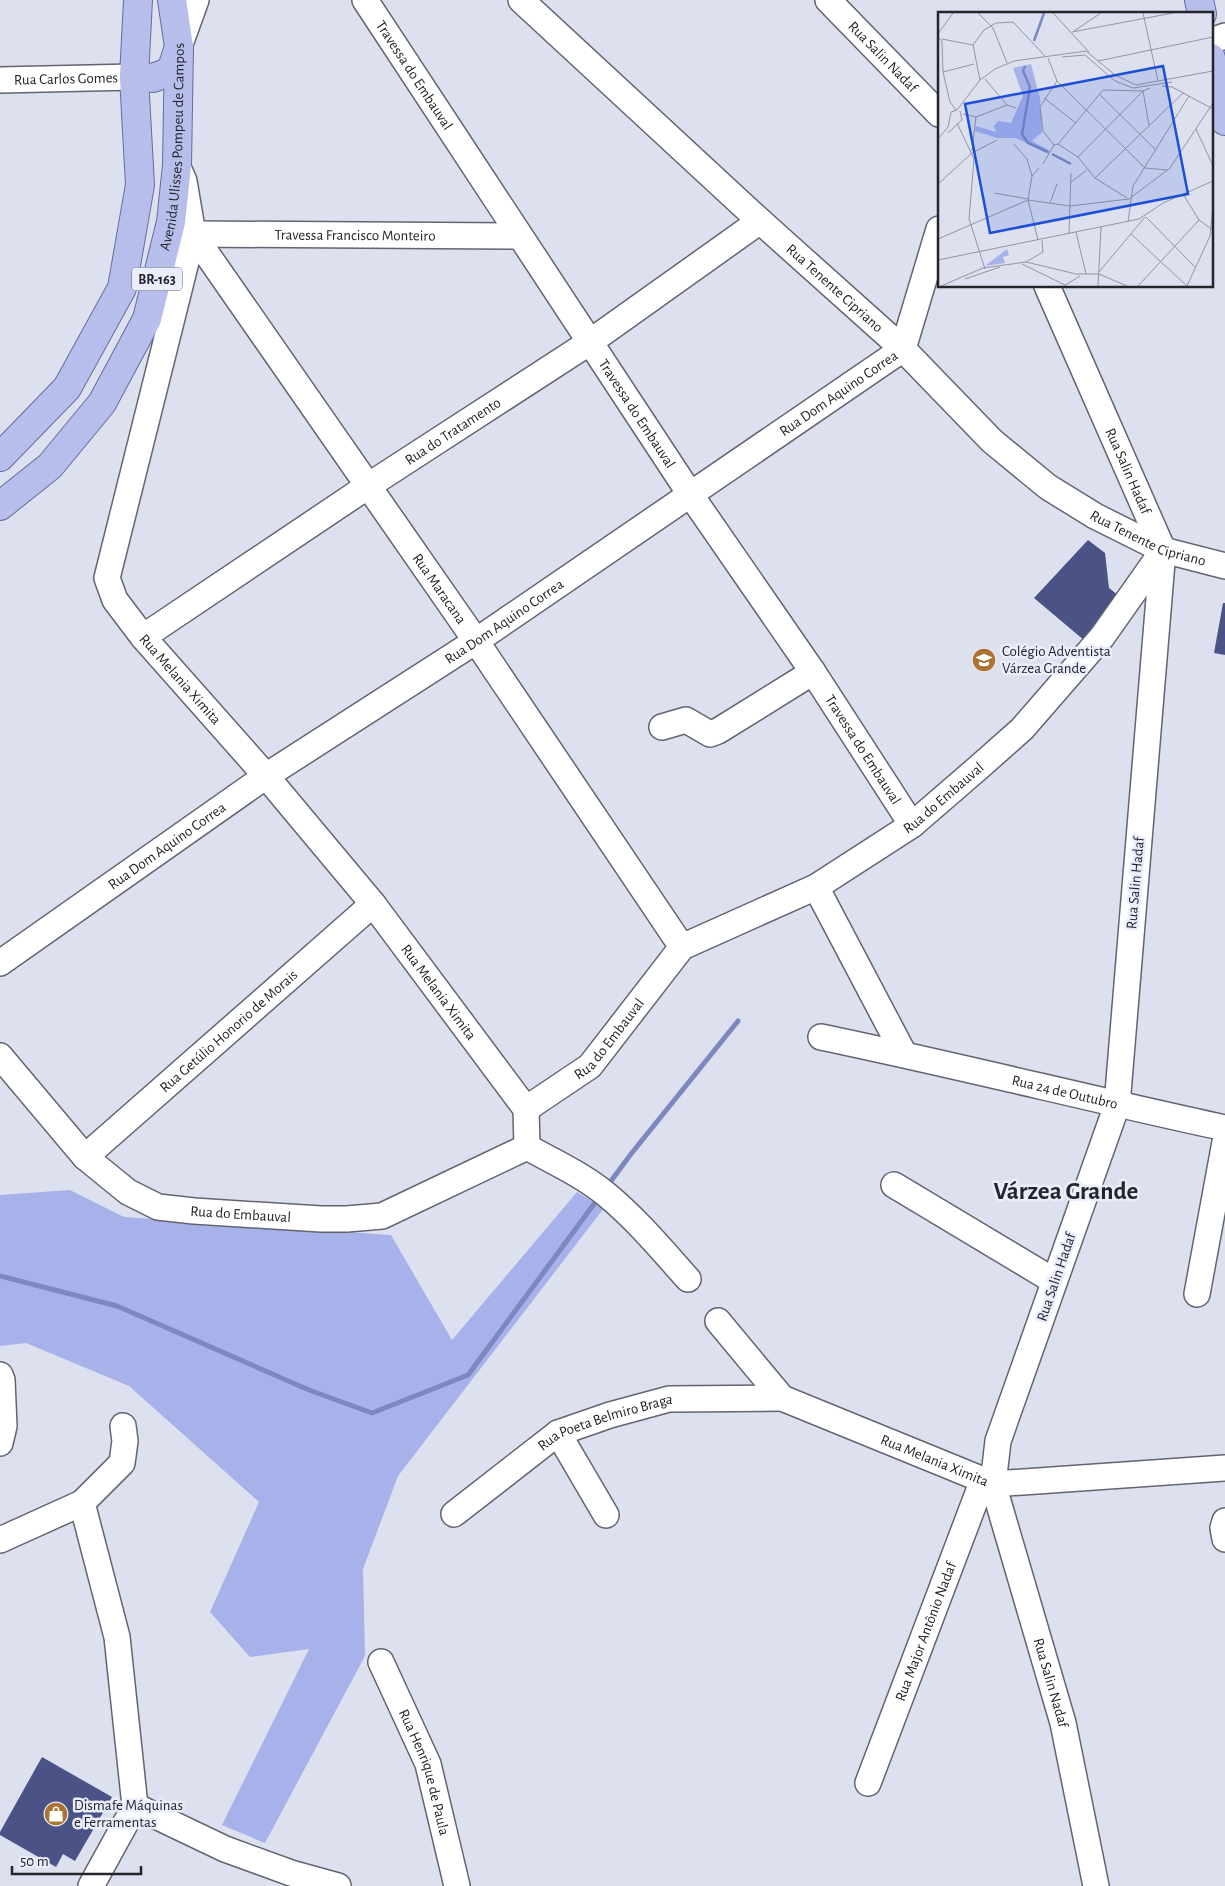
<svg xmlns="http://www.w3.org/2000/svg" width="1225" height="1886" viewBox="0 0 1225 1886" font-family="'Alegreya Sans',sans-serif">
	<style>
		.green { fill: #a8b2ea }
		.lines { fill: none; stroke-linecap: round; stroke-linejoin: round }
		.stream { stroke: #7e88c0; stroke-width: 5 }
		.building { fill: #4b5286 }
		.minor-casing { stroke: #626571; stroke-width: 28 }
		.major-casing { stroke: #656c9e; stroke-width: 30 }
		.minor { stroke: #fff; stroke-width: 25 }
		.major { stroke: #b8beeb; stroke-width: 28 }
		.labels { text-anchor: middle; stroke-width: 5; stroke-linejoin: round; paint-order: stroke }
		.shield { fill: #eaedfc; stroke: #5f6169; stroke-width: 1 }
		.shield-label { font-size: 14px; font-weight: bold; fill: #24252a }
		.street-label { font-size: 15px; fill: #24252a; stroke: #eaedfc }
		.poi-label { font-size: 15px; fill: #24252a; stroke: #eaedfc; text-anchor: start }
		.town-label { font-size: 25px; font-weight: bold; fill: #24252a; stroke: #eaedfc }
		.inset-river { fill: none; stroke: #7e88c0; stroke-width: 2.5 }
		.inset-road { fill: none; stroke: #9395a0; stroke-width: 1 }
		.view { fill: #1d4ed8; fill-opacity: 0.15; stroke: #1d4ed8; stroke-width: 2.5 }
		.inset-edge { fill: none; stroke: #24252a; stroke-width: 2.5 }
	</style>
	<rect width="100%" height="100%" fill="#dde0ee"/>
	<!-- green -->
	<path class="green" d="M70,1190L124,1217L391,1235L452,1340L577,1192L604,1208L398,1476L363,1569L365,1656L265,1843L222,1825L309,1649L250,1657L210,1612L259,1502L129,1386L26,1343L0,1346V1195Z"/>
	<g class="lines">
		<!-- stream -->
		<path class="stream" d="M611,1181L631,1154L738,1021
			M0,1276L117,1306L309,1390L372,1413L468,1375L594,1204"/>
	</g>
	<!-- building -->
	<path class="building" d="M1088,540L1105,553L1109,588L1123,599L1085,641L1034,598Z
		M1223,603H1225V655L1214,653Z
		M42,1757L112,1797L75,1861L63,1854L56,1867L0,1835V1832Z"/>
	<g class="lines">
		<!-- minor casing -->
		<g class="minor-casing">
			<g id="minor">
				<path id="s1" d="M365,0L690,494L813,672L912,825"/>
				<path id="s2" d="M521,0L760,221L903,349L992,441L1048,487L1095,516L1163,550L1225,566"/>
				<path id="s3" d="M828,0L939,114"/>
				<path d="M1211,41L1225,36"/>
				<path d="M179,47L196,0"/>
				<path id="s4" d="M0,80L134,77"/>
				<path id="s5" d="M177,165L184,181L193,234L107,578L115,600L143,637L266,776L373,904L526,1109"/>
				<path id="s6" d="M193,234L476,641L682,947"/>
				<path id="s7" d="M193,234L519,236"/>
				<path id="s8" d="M1047,286L1163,550L1117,1105L998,1441L993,1484L1063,1723L1096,1886"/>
				<path id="s9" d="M143,637L368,486L590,342L760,221"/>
				<path d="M662,727L686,720L710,734L718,731L813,672"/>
				<path d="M816,887L904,1054"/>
				<path id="s10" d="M0,963L266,776L476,641L903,349L939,229"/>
				<path id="s11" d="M821,1037C956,1065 1090,1099 1225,1128"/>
				<path id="s12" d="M0,1056L85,1157L128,1192L158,1207L194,1211L321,1219H347L382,1216L527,1147L526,1109"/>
				<path id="s13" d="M526,1109L590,1066L682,947L816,887L912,825L978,768L1022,729L1102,637L1162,552"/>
				<path d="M527,1147C554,1162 583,1175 607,1195C637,1220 662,1250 688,1279"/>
				<path id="s14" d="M85,1157L373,904"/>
				<path d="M894,1185L1054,1281"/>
				<path d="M1197,1294L1225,1142"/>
				<path id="s15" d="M718,1321L782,1398L993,1484L1225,1468"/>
				<path d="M0,1375L2,1380L4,1426L0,1443"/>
				<path d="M558,1433L606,1515"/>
				<path d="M82,1503L117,1637L135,1806L91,1886"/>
				<path id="s16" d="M454,1514L558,1433L610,1415L669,1399L782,1398"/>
				<path d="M1225,1521L1223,1528L1225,1539"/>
				<path d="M0,1540L82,1503L122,1463L125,1441L123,1426"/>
				<path id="s17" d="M381,1662L428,1764L457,1886"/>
				<path id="s18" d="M868,1783L983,1480"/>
				<path d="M135,1806L225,1849L291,1873L338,1886"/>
			</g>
		</g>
		<!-- major casing -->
		<g class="major-casing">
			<g id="major">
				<path d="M1199,0L1202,14"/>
				<path d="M1211,58L1225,121"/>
				<path d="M134,77L153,78L171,71L179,47"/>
				<path d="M0,457L67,388L122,288L140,185L134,77L138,0"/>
				<path id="s19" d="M0,506L50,466L102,403L147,319L171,222L177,165L179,47L172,0"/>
			</g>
		</g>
		<!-- minor -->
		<use href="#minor" class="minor"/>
		<!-- major -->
		<use href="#major" class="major"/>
	</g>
	<!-- icons -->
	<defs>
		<g id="school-disc" transform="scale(1.25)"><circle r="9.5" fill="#ab7231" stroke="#eaedfc"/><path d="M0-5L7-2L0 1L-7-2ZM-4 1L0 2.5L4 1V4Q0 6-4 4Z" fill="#fff"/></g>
		<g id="shop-disc" transform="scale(1.25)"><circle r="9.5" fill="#ab7231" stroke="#eaedfc"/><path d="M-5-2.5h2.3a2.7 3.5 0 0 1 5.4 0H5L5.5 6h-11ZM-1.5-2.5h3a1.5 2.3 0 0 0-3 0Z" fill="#fff"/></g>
	</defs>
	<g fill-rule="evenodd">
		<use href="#school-disc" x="984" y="660"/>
		<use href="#shop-disc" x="56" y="1814"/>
	</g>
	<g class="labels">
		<!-- shield labels -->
		<rect class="shield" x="132" y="267.5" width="50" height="23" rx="4"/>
		<g class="shield-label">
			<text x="157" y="284">BR-163</text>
		</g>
		<!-- street labels -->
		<g class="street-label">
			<text dy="5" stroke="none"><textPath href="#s3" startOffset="79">Rua Salin Nadaf</textPath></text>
			<text dy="5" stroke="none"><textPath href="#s1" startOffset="90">Travessa do Embauval</textPath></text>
			<text dy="5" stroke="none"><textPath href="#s4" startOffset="66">Rua Carlos Gomes</textPath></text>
			<text dy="5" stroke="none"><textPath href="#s19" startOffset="416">Avenida Ulisses Pompeu de Campos</textPath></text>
			<text dy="5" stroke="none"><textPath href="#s7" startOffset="162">Travessa Francisco Monteiro</textPath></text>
			<text dy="5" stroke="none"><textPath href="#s2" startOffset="426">Rua Tenente Cipriano</textPath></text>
			<text dy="5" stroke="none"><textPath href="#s10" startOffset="1014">Rua Dom Aquino Correa</textPath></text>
			<text dy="5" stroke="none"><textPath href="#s1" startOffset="495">Travessa do Embauval</textPath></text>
			<text dy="5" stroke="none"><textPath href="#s9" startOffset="372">Rua do Tratamento</textPath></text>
			<text dy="5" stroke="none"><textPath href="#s8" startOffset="202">Rua Salin Hadaf</textPath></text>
			<text dy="5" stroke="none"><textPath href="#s2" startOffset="831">Rua Tenente Cipriano</textPath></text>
			<text dy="5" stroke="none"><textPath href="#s6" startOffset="432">Rua Maracana</textPath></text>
			<text dy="5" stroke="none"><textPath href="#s10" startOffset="609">Rua Dom Aquino Correa</textPath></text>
			<text dy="5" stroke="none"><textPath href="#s5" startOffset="552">Rua Melania Ximita</textPath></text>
			<text dy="5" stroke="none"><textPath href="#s1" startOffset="900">Travessa do Embauval</textPath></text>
			<text dy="5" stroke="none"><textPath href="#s13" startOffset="530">Rua do Embauval</textPath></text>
			<text dy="5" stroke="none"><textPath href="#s10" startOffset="204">Rua Dom Aquino Correa</textPath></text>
			<text transform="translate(1135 883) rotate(-85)" y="5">Rua Salin Hadaf</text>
			<text dy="5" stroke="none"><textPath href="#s5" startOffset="958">Rua Melania Ximita</textPath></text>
			<text dy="5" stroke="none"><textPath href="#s14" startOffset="191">Rua Getúlio Honorio de Morais</textPath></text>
			<text dy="5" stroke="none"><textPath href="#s13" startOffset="110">Rua do Embauval</textPath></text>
			<text dy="5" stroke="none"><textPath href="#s11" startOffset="250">Rua 24 de Outubro</textPath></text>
			<text dy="5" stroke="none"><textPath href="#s12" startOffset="304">Rua do Embauval</textPath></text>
			<text transform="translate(1056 1277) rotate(-71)" y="5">Rua Salin Hadaf</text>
			<text dy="5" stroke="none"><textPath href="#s16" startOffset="180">Rua Poeta Belmiro Braga</textPath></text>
			<text dy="5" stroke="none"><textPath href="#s15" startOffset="265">Rua Melania Ximita</textPath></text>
			<text dy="5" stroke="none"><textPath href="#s18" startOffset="162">Rua Major Antônio Nadaf</textPath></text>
			<text dy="5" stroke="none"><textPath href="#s8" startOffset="1452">Rua Salin Nadaf</textPath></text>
			<text dy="5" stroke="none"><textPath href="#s17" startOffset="119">Rua Henrique de Paula</textPath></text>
		</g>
		<!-- poi labels -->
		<g class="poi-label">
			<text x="1002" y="656">Colégio Adventista<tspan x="1002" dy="17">Várzea Grande</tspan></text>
			<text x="74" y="1810">Dismafe Máquinas<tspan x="74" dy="17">e Ferramentas</tspan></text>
		</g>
		<!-- town labels -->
		<g class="town-label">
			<text x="1066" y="1199">Várzea Grande</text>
		</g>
	</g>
	<!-- overview -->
	<g transform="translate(938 12)">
		<rect width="275" height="275" fill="#dde0ee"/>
		<path d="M93,52L102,86L104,120L94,129L112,139L111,142L78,126H59L37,119L38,114L58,120L56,114L60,109L73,111L85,84L75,56ZM69,237L71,243L65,245L67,251L47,254Z" fill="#a8b2ea"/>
		<path class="inset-river" d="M96,29L106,1M87,54L85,59L92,75L84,122L90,131L110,140M114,142L133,152"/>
		<path class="inset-road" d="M40,1L55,16L69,51M115,1L151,40M205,1L220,69M136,19L163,1M134,20L235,1M0,22L15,1M0,25L4,29L5,60L12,90L18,98M4,27L35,33M124,45L147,43L177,69L195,76L234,70M110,46L119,69L207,156L229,158M160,49L275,25M5,60L36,52M47,67L69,93L78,96M42,68L35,33L46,18L58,11L75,10L107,44M119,69L102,95L105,119L116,133L120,132L140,145L157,166L189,186M224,74L234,75L275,97M205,79L211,113M161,82L218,138M106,86L138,111M25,102L38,105L69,93M19,111L36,147L31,207L47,257M258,117L275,154M10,121L24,108L22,99M0,127L10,115L13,100L19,98L42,68L57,57L76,49L148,39L177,63L198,73L275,59M76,132L89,147L94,164M120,132L165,78L205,79L212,76M34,139L38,105M140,145L205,79M105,152L116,133M157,166L245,81M133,170L149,158M0,172L34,141L59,128M56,181L90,187M245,182L261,208L275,218M112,191L119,172M208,205L257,255M190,210L195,174L251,84M138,220L148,262M131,222L133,161M193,222L249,274M0,227L90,188L132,194L191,187L232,156L275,91M100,228L90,188L94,164L101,156M0,248L201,207L225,191L275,169M88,250L105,240L104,228M84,252L127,273M161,260L207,205M27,267L62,255M3,274L45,256L88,250L138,262H161L189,274M126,274L142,264M160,274L163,215M200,274L261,208M249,274L272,224L275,194"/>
		<path class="view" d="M225,54L250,182L52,221L27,92Z"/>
		<rect width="275" height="275" class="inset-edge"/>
	</g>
	<!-- scale -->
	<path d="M12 1866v8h129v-8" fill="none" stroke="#24252a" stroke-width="2.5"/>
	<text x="20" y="1866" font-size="15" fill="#24252a" stroke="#eaedfc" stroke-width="4" paint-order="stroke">50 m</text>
</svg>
